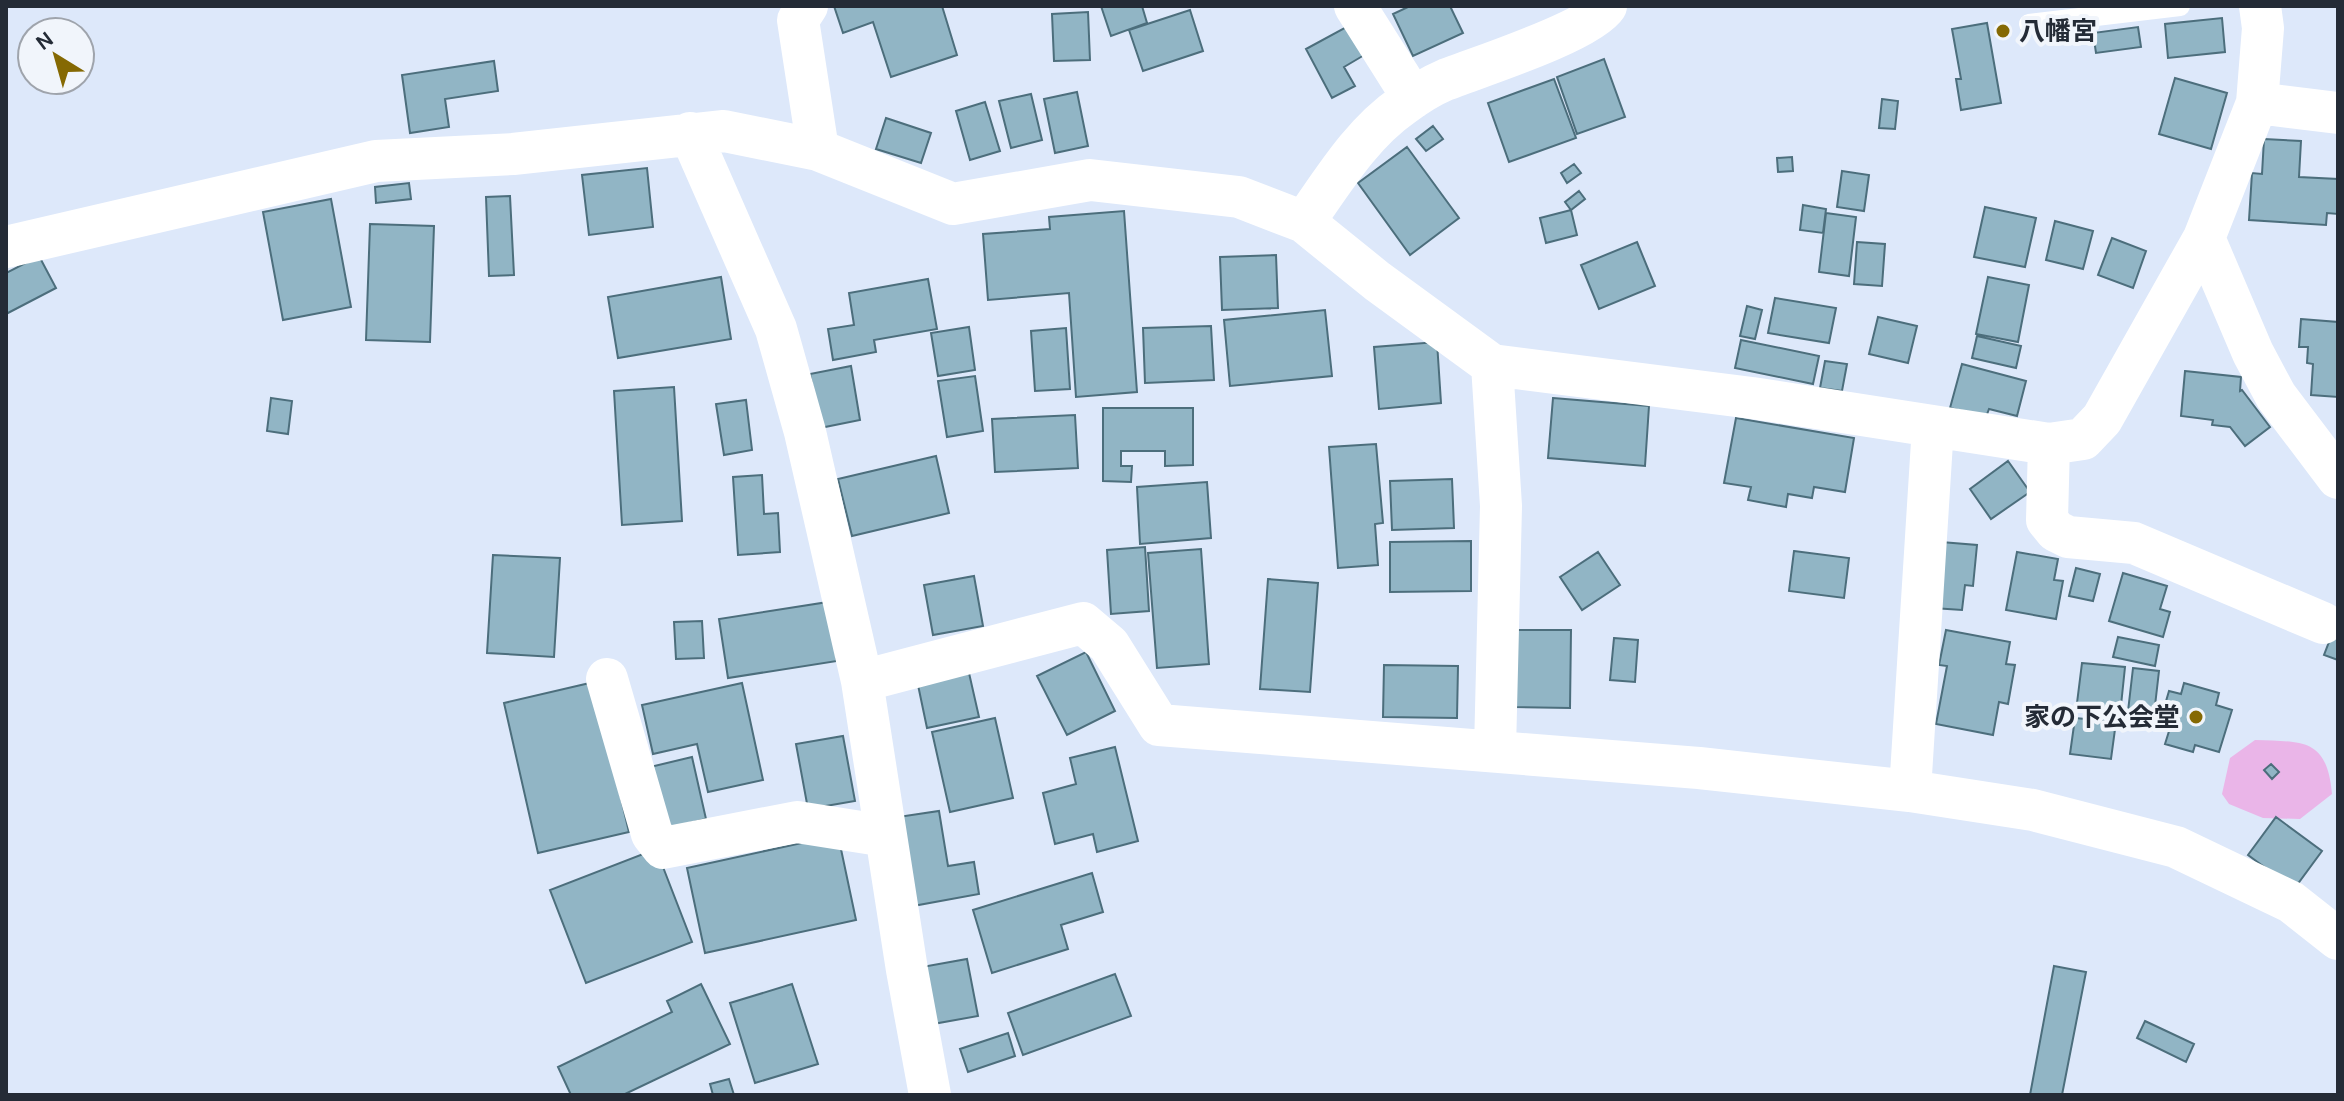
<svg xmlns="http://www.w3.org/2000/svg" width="2344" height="1101" viewBox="0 0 2344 1101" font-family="Karla,'Noto Sans JP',sans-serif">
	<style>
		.green { fill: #eab5e8 }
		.building { fill: #91b5c5; stroke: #4c6e7c; stroke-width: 2 }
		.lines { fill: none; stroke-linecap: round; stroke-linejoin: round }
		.service { stroke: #fff; stroke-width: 20 }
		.minor { stroke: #fff; stroke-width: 42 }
		.poi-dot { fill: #856903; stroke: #f1f5fb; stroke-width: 3 }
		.labels { text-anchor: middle; stroke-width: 8; stroke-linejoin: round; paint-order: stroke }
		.poi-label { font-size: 26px; font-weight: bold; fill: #242b36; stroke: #f1f5fb; text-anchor: start }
	</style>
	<rect width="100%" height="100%" fill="#dde8fa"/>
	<!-- green -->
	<path class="green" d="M2255,740C2302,742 2327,737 2332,794L2300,819L2263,818L2229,804L2222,794L2230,758Z"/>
	<!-- building -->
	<path class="building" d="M834,6H942L957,55L891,77L873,22L843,33Z
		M1101,6H1142L1147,23L1111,36Z
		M1410,6H1450L1463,33L1413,56L1393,14Z
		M1190,10L1203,51L1143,71L1129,30Z
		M1088,12L1090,60L1054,61L1052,14Z
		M2222,18L2225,52L2168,58L2165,24Z
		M1987,23L2001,103L1961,110L1956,79H1961L1952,29Z
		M1350,25L1366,54L1344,67L1355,86L1332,98L1306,49Z
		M2138,27L2141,47L2096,53L2093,33Z
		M1604,59L1625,117L1577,134L1557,77Z
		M494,61L498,91L445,99L449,127L410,133L402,75Z
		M2175,78L2227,93L2211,149L2159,134Z
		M1554,79L1576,138L1509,162L1488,103Z
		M1077,92L1088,146L1055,153L1044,99Z
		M1031,94L1042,140L1011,148L999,101Z
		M1882,99L1898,101L1895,129L1879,128Z
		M985,102L1000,151L970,160L956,111Z
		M886,118L931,133L921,163L876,149Z
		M1433,126L1443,139L1426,151L1416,139Z
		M2264,139L2301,141L2299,177L2338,179V214L2327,213L2326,225L2249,220L2252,173L2262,174Z
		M1407,147L1459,218L1410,255L1358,183Z
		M1792,157L1793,171L1778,172L1777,158Z
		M1574,164L1581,173L1567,183L1561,173Z
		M647,168L653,227L589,235L582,175Z
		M1842,171L1869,175L1864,211L1837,207Z
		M409,183L411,199L376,203L375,187Z
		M1579,191L1585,199L1571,210L1565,202Z
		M510,196L514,275L489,276L486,197Z
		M331,199L351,307L283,320L263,212Z
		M1803,205L1826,209L1823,233L1800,230Z
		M1985,207L2036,218L2025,267L1974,257Z
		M1571,210L1577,235L1546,243L1540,218Z
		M1124,211L1137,392L1076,397L1069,293L988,300L983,234L1050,229L1049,217Z
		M1826,213L1856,217L1849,276L1819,272Z
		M2055,221L2093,231L2083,269L2046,260Z
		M370,224L434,226L430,342L366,340Z
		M2112,238L2146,251L2133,288L2098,275Z
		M1637,242L1655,286L1599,309L1581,265Z
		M1857,242L1885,244L1882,286L1854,284Z
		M1276,255L1278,308L1222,310L1220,257Z
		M39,256L56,288L6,314V273Z
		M721,277L731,339L618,358L608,297Z
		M1988,277L2029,285L2018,342L1976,334Z
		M928,279L937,329L874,340L876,352L833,360L828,329L854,325L849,293Z
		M1775,298L1836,308L1829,343L1768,333Z
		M1747,306L1762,310L1755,339L1740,336Z
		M1325,310L1332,376L1230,386L1224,320Z
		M1878,317L1917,326L1908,363L1869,354Z
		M2301,319L2338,322V397L2311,395L2313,364L2307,363L2308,347H2299Z
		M1211,326L1214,380L1145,383L1143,328Z
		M969,327L975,370L938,376L931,333Z
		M1066,328L1070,389L1035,391L1031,331Z
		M1977,336L2021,346L2016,368L1972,358Z
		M1741,340L1819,356L1813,384L1735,368Z
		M1437,342L1441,403L1379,409L1374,347Z
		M1825,361L1847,364L1842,391L1820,388Z
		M1962,364L2026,381L2017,416L1989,409L1986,417L1950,408Z
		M851,366L860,420L820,428L810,374Z
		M2185,371L2241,377L2240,391L2242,390L2270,427L2245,446L2230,427L2212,425L2213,420L2181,416Z
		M975,376L983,431L947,437L938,381Z
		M674,387L682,521L622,525L614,391Z
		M271,398L292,401L288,434L267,431Z
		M1553,398L1649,406L1645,466L1548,458Z
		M746,400L752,450L724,455L716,404Z
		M1103,408H1193V465L1165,466V451H1121V466H1132L1131,482L1103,481Z
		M1075,415L1078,468L995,472L992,419Z
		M1736,418L1854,438L1845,492L1814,487L1812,498L1788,494L1786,507L1748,500L1751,487L1724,483Z
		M1376,444L1383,523L1375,524L1378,565L1338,568L1329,447Z
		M936,456L949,513L852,536L838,479Z
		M2008,461L2030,492L1991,519L1970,489Z
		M762,475L764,514L778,513L780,552L738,555L733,477Z
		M1452,479L1454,528L1392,530L1390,481Z
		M1207,482L1211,538L1140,544L1137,487Z
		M1471,541V591L1390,592V542Z
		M1941,542L1977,545L1973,586L1965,585L1962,610L1933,608Z
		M1145,547L1149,611L1111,614L1107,550Z
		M1201,549L1209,664L1157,668L1148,553Z
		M1794,551L1849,558L1844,598L1789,591Z
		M1598,552L1620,585L1582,610L1560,577Z
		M2017,552L2058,559L2054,580L2063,581L2056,619L2006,610Z
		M493,555L560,558L554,657L487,653Z
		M2076,568L2100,574L2093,601L2069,596Z
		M2123,573L2167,586L2160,609L2170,612L2163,637L2109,621Z
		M974,576L983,626L933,635L924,585Z
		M1268,579L1318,583L1310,692L1260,689Z
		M828,602L837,661L728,678L719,619Z
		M702,621L704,658L676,659L674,622Z
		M2336,624L2338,625V660L2324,655Z
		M1517,630H1571L1570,708L1515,707Z
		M1946,630L2010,642L2006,664L2015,665L2008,704L1999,702L1993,735L1936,724L1947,666L1939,665Z
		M2118,637L2159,645L2155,666L2113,657Z
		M1614,638L1638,640L1635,682L1610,680Z
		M1086,652L1115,711L1067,735L1037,676Z
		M2082,663L2125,667L2120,715L2076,711Z
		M1384,665L1458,666L1457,718L1383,717Z
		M2133,668L2159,671L2153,723L2127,720Z
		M969,673L979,717L927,728L918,685Z
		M594,682L629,832L538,853L504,703Z
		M742,683L763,780L708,792L697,744L653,754L642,705Z
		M2184,683L2219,693L2216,705L2232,710L2219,752L2195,745L2193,752L2165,744L2170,728L2159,725L2169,691L2181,694Z
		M995,718L1013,798L950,812L932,732Z
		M2075,718L2116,722L2111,759L2070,754Z
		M843,736L855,801L808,809L796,744Z
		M1115,747L1138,841L1097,852L1093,834L1055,844L1043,793L1076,784L1070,758Z
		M692,757L706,819L661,830L646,768Z
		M2271,764L2279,772L2272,779L2264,770Z
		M939,811L948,866L974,862L979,894L913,906L898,817Z
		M2276,817L2322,851L2294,889L2248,855Z
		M838,835L856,920L705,953L687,868Z
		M656,849L692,942L586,983L550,890Z
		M1092,873L1103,912L1061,925L1068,949L992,973L973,910Z
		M967,959L978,1016L933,1024L922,967Z
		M2054,966L2086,972L2062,1095H2030Z
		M1115,974L1131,1016L1023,1055L1008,1013Z
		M701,984L730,1044L623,1095H571L558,1067L672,1012L667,1001Z
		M792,984L818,1064L755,1083L730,1003Z
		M2145,1021L2194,1044L2186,1062L2137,1038Z
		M1008,1033L1015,1056L968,1072L960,1049Z
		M729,1079L734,1095H713L710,1084Z"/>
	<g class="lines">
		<!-- service -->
		<path class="service" d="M2029,24L2180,6"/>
		<!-- minor -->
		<path class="minor" d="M807,6L798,20L818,150
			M1355,6L1413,98
			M2257,103L2338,113
			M690,133L776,329L805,432L862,681L907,970L930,1095
			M1304,222C1333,181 1361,134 1403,105C1415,96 1431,86 1445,80C1478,67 1589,32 1606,6
			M2204,238L2253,353L2276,396L2338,478
			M6,247L376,161L513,154L724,131L818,150L953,204L1090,180L1239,197L1304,222L1377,281L1492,365L1752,398L2049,444L2083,439L2102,419L2204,238L2257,103L2263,28L2260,6
			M1492,365L1501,506L1495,750
			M2049,444L2047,520L2056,531L2068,537L2134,543L2323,623
			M607,679L652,834L663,848L797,822L886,836
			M862,681L1083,623L1109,645L1159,725L1699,768L1910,791L2033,810L2176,847L2291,902L2338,939
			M1910,791L1933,426"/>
	</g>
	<!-- markers -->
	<g class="poi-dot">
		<circle cx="2003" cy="31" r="8"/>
		<circle cx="2196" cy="717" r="8"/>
	</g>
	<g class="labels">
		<!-- poi labels -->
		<g class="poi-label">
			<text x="2019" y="40">八幡宮</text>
			<text x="2180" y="726" text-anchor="end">家の下公会堂</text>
		</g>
	</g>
	<!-- border -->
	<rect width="2344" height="1101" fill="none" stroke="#242b36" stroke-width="16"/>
	<!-- north arrow -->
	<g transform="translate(56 56) rotate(323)"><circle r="38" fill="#f1f5fb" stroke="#9fa4ac" stroke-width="2"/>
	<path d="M0-6L14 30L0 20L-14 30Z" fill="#856903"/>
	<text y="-12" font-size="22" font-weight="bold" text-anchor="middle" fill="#242b36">N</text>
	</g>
</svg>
